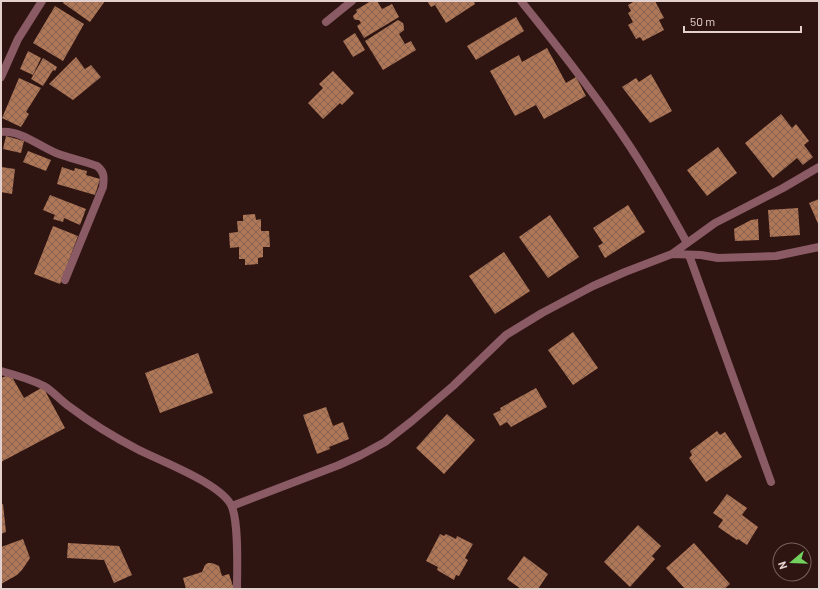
<svg xmlns="http://www.w3.org/2000/svg" width="820" height="590" viewBox="0 0 820 590" font-family="Barlow,sans-serif">
	<style>
		.building { fill: url(#building-cross-hatch) }
		.lines { fill: none; stroke-linecap: round; stroke-linejoin: round }
		.service { stroke: #8a5a65; stroke-width: 8 }
		.minor { stroke: #8a5a65; stroke-width: 8 }
	</style>
	<defs>
		<pattern id="building-cross-hatch" width="8" height="8" patternUnits="userSpaceOnUse"><rect width="8" height="8" fill="#ae7758"/><path d="M0 0l8 8M0 8l8-8" fill="none" stroke="#89634f"/></pattern>
	</defs>
	<rect width="100%" height="100%" fill="#2f1512"/>
	<!-- building -->
	<path class="building" d="M64,1H105L90,22L63,3Z
		M371,1H377L382,9L392,4L399,17L364,38L357,26L361,23L359,20H356L354,19L353,16L357,12L356,10Z
		M427,1H474L475,4L446,23L435,5L431,7Z
		M635,1H655L664,18L659,20L664,30L643,41L640,37L636,39L628,25L633,22L628,13L631,11L628,5Z
		M55,6L84,24L63,61L33,43Z
		M516,17L524,31L476,60L467,46Z
		M398,20L403,23L404,27V30L399,34L405,44L411,41L416,50L383,70L365,41Z
		M355,33L365,50L353,57L343,41Z
		M547,48L566,83L576,77L586,96L544,119L536,105L515,116L490,71L519,55L522,62Z
		M28,51L41,58L33,75L20,69Z
		M76,57L85,69L91,65L101,77L73,100L49,84Z
		M43,58L57,67L55,71L53,70L43,86L31,79Z
		M333,71L354,93L342,105L340,103L323,119L308,103L323,88L319,84Z
		M651,74L672,111L650,123L622,87L636,78L639,82Z
		M19,78L41,88L26,112L29,114L21,127L2,118Z
		M781,114L792,128L796,124L809,141L804,145L813,157L803,165L797,158L773,178L745,143Z
		M6,136L24,141L21,153L3,149Z
		M718,147L737,173L707,196L687,170Z
		M28,151L51,160L46,171L23,162Z
		M1,167L15,169L12,194L1,192Z
		M62,167L74,171L75,168L87,171L86,175L100,179L95,195L57,184Z
		M50,195L86,209L80,225L64,218L63,222L53,219L55,215L43,210Z
		M819,199V226L809,203Z
		M628,205L645,232L605,258L598,246L603,243L593,228Z
		M798,208L800,235L770,237L768,210Z
		M255,214L256,220L261,219V231H269L270,247H263V257L258,258V264L245,265V259H239V247L230,248L229,233L238,232L237,221H243V215Z
		M550,215L579,257L548,278L519,237Z
		M758,219L759,240L735,241L734,229L751,220Z
		M53,226L78,236L60,284L34,274Z
		M504,252L530,291L495,314L469,276Z
		M573,332L598,368L573,385L548,350Z
		M198,353L213,393L160,413L145,373Z
		M6,376L12,377L24,398L43,387L65,428L1,462V378Z
		M536,388L547,407L511,427L507,422L500,426L493,414L501,410L500,408Z
		M326,407L333,426L343,422L349,439L329,447L330,449L317,454L303,415Z
		M447,414L475,440L444,474L416,448Z
		M717,431L720,435L725,432L742,457L706,482L689,458L692,455L690,451Z
		M727,494L747,508L742,515L758,527L747,545L738,539L737,540L718,527L723,520L713,513Z
		M3,504L6,532L1,534V505Z
		M638,525L661,546L652,556L655,559L630,587L604,562Z
		M440,534L444,536L446,534L456,539L457,536L473,544L465,558L468,560L459,576L456,575L454,580L437,570L438,567L426,561Z
		M23,539L30,558L22,570L17,575L1,584V547Z
		M68,543L119,546L132,575L114,583L104,560L67,558Z
		M694,543L730,584L724,589H685L666,568Z
		M524,556L548,574L538,589H521L507,579Z
		M208,563H212L219,566L222,576L229,574L234,589H186L183,578L202,572L205,565Z"/>
	<g class="lines">
		<!-- service -->
		<path class="service" d="M689,255L771,482"/>
		<!-- minor -->
		<path class="minor" d="M521,1C559,48 596,95 629,145C650,177 669,210 687,243
			M326,22L352,1
			M1,77L18,39L42,1
			M1,132C20,130 39,146 56,153C69,158 83,161 97,166C105,172 104,178 103,187L65,280
			M672,254L715,223L783,188L819,167
			M1,371C16,375 30,379 44,386C53,391 61,401 70,407C91,423 114,437 137,449C160,461 223,484 232,507C239,525 237,569 237,589
			M232,506L339,465L361,455L385,442L412,421L453,386L506,335L542,313L593,286L625,272L672,254L701,255L718,258L776,256L819,247"/>
	</g>
	<!-- border -->
	<rect width="820" height="590" fill="none" stroke="#e4d1ce" stroke-width="4"/>
	<!-- north arrow -->
	<g transform="translate(792 562) rotate(251)"><circle r="19" fill="#2f1512" stroke="#77605d"/>
	<path d="M0-3L7 15L0 10L-7 15Z" fill="#72d25d"/>
	<text y="-6" font-size="11" font-weight="bold" text-anchor="middle" fill="#e4d1ce">N</text>
	</g>
	<!-- scale -->
	<path d="M684 26v6h117v-6" fill="none" stroke="#e4d1ce" stroke-width="2"/>
	<text x="690" y="26" font-size="12" fill="#e4d1ce" stroke="#2f1512" stroke-width="3" paint-order="stroke">50 m</text>
</svg>
